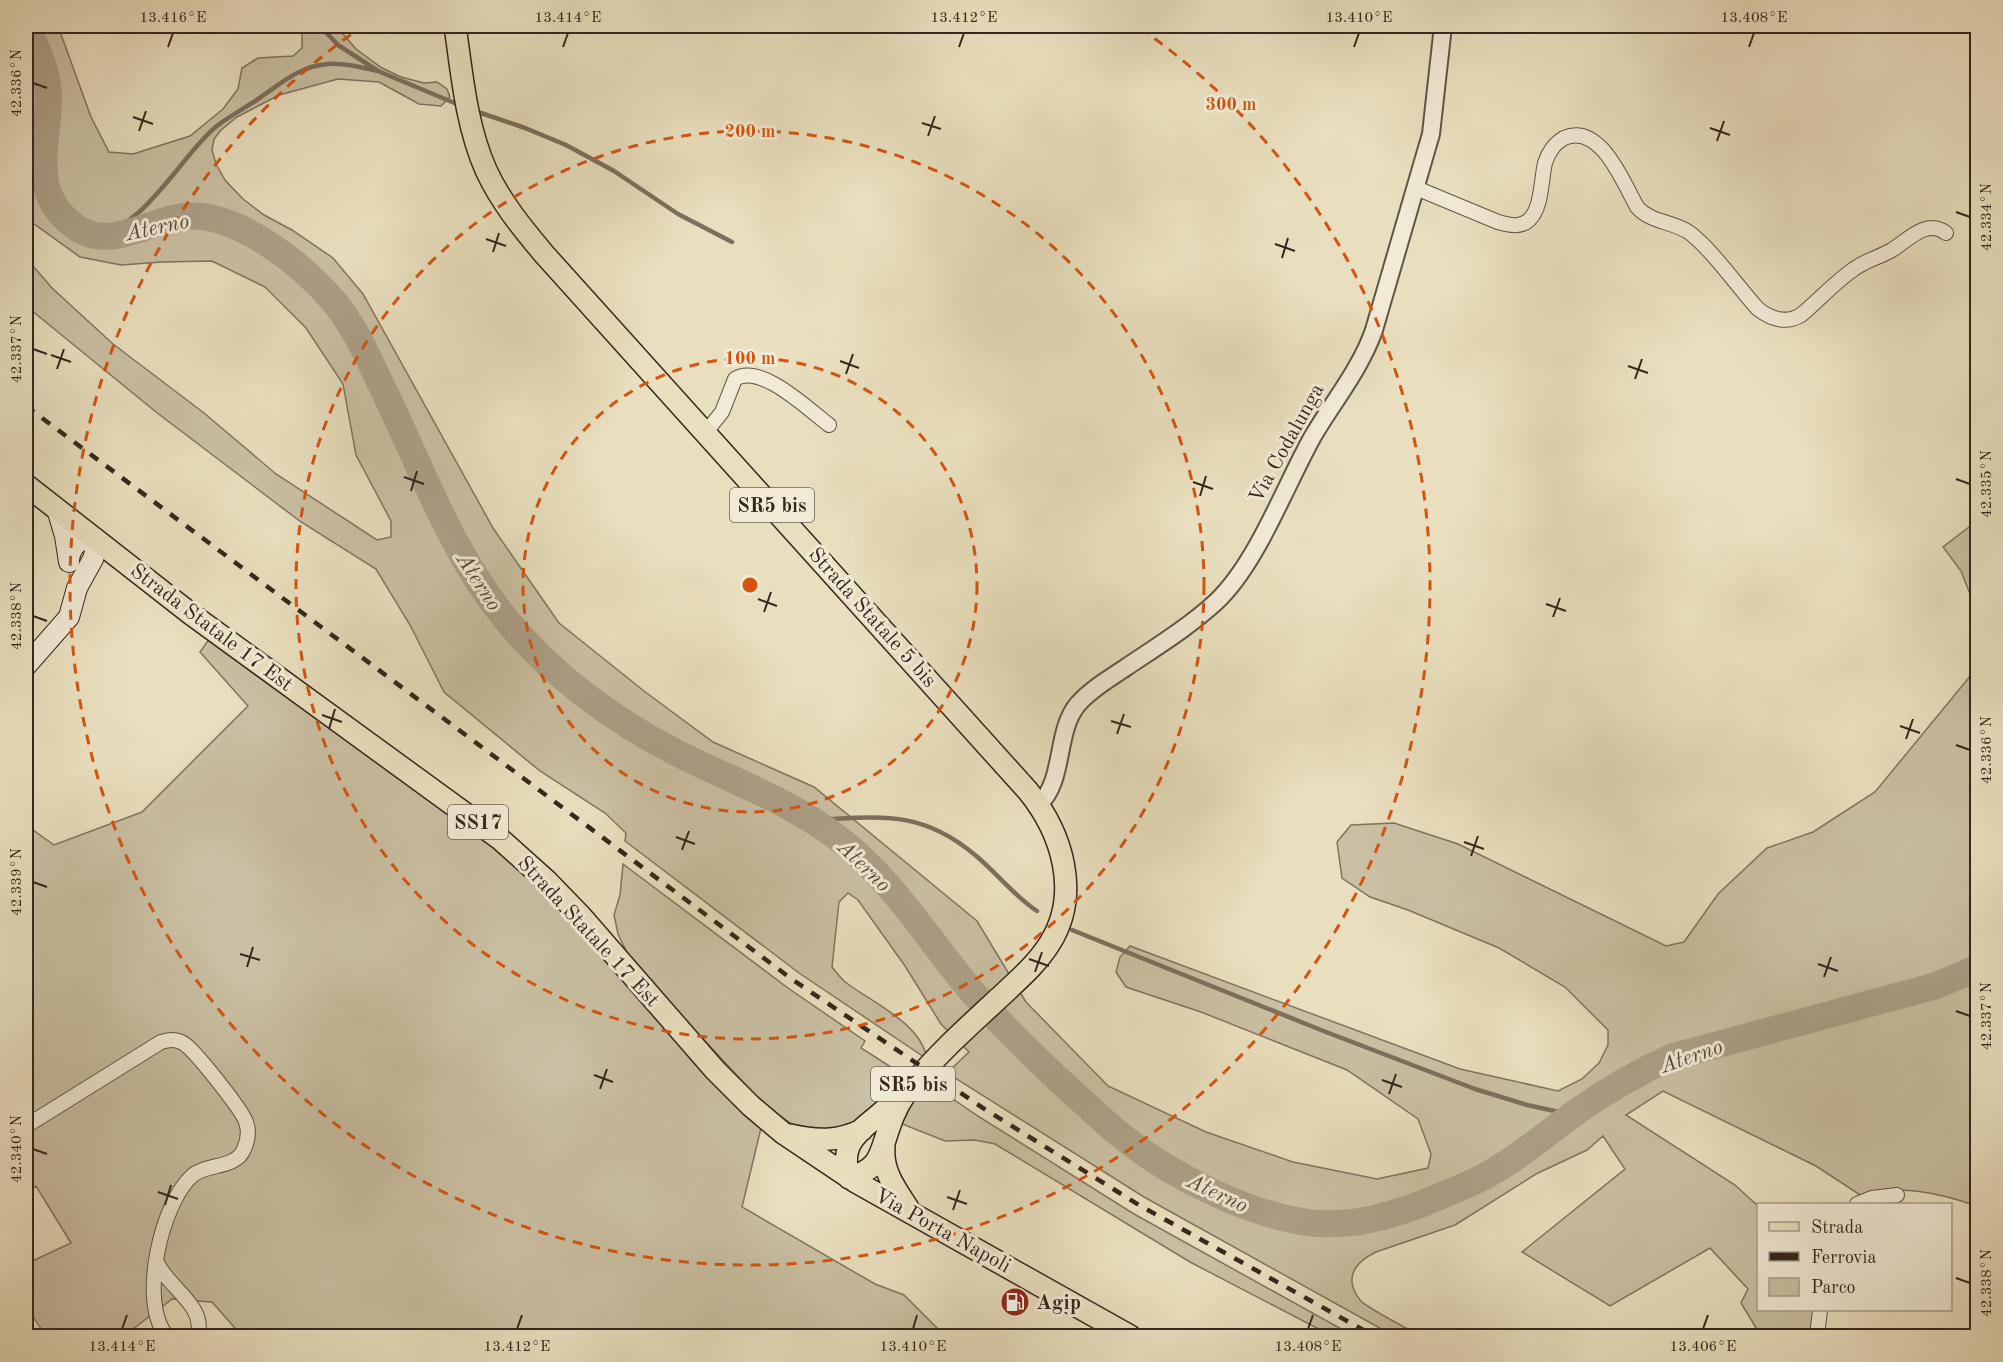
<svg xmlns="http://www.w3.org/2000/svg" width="2003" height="1362" viewBox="0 0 2003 1362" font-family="'Old Standard TT',serif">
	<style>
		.green { fill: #cac0a3; stroke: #807361; stroke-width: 1.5 }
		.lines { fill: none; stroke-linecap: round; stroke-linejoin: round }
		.stream { stroke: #7c6f5e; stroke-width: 4.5 }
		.river { stroke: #aca088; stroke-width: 27 }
		.minor-casing { stroke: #625447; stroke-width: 16 }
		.tertiary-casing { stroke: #625447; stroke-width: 20 }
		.secondary-casing { stroke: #35261f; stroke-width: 22 }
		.primary-casing { stroke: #35261f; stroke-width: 24 }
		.minor { stroke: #f1ead5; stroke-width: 14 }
		.tertiary { stroke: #f1ead5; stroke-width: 16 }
		.secondary { stroke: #f1ead5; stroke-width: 20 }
		.primary { stroke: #e9dfbe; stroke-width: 21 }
		.rail { stroke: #35261f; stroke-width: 4.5; stroke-dasharray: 10 10; stroke-linecap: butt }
		.ticks { fill: none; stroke: #35261f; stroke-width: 2 }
		.ring { fill: none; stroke: #d6540e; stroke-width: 3; stroke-dasharray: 10 8 }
		.labels { text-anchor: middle; stroke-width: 6; stroke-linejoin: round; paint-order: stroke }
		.shield { fill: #f1ead5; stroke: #6d6156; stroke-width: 1.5 }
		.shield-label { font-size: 20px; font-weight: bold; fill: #35261f }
		.street-label { font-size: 21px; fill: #35261f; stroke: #f1ead5 }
		.poi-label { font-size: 21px; font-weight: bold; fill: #35261f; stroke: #f1ead5; text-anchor: start }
		.water-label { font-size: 22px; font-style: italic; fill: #594b3e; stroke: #f1ead5 }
		.centre { fill: #d6540e; stroke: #f1ead5; stroke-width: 3 }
		.ring-label { font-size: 18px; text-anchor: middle; font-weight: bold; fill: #d6540e; stroke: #f1ead5; stroke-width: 6; stroke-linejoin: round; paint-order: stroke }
		.neatline { fill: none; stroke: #35261f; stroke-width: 2 }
		.ticks-label { font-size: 15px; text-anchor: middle; fill: #35261f }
	</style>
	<rect width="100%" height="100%" fill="#e9dfbe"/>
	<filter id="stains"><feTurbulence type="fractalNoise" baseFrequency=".00333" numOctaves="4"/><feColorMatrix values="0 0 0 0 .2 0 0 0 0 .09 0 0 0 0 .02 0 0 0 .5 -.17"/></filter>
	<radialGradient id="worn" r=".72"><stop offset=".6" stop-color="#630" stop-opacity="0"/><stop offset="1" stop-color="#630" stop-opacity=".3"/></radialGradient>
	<!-- green -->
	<path class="green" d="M26,26H58L91,117L109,152L133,154L190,136L223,109L238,89L242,68L258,58L293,56L302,48V33L297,26H336L356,49L382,68L401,77L424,83L437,82L447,89L450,97L441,106L419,104L379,82L338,79L279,95L237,117L221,130L214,139L212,150L216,164L225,180L243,199L264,215L292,230L333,258L363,294L493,528L559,623L644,691L713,742L814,787L977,921L1026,1002L1108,1086L1206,1132L1293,1162L1377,1179L1428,1168L1431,1154L1418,1119L1347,1070L1201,1012L1126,987L1116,972L1120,957L1130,946L1460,1069L1558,1091L1582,1079L1599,1063L1608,1045V1030L1565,987L1499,948L1408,910L1370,897L1342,878L1337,842L1351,825L1394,823L1458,844L1666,946L1684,942L1718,894L1767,848L1813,832L1875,792L1976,669L1977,658V1206C1936,1192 1903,1185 1860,1195L1816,1166L1663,1091L1626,1115L1735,1185L1758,1206V1310H1817L1812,1336H1761L1741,1303L1748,1289L1710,1248L1610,1306L1522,1252L1625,1169L1603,1136L1587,1150L1536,1174L1455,1225L1376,1252C1355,1262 1343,1278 1360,1300C1365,1307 1410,1330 1421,1336H1394L1144,1197L947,1073L969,1052L941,1024L905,966L858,900L848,893L839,902L832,967C836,972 840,977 844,981C870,1002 921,1022 927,1059L799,973L625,841L626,833L605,813L540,771L444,692L410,625L376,569L301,522L156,412L26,306V258L52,288L113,344L204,413L276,474L377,540L391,537V521L356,455L343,384L306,328L265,287L212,261L162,262L121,265L80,257L26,218Z
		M1977,521V612L1961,571L1943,547Z
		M210,638L494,845L561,908L761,1128L742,1207L875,1284L904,1295L945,1336H242L212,1302L172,1299L124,1336H42L26,1311V1264L71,1243L36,1186L26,1192V825L54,845L142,812L248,706L200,652Z
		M623,864L788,988L865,1041L861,1048L908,1078L913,1072L981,1118L1134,1214L1354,1336H1332L1190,1262L995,1144L975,1140L945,1141L900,1123L839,1132L795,1126L774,1112L755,1095L631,961L618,934L614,915L620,895Z"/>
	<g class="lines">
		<!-- stream -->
		<path class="stream" d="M320,26L338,45L378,71L457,104
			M481,113L525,128L566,145L614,171L678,214L732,242
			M99,235C133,226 156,195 178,169C190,154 203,137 218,125C229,117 241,110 252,103C277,87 297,66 328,64C345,63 361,67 378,71
			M813,820C880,817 920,809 975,855C997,873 1013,895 1037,911
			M1072,930L1326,1032L1475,1089L1527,1105L1573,1115"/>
		<!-- river -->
		<path class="river" d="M26,27C37,48 47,68 48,92C51,133 30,179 61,214C103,262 144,218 190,216C240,214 305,267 335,303C357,330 370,362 385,393C422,469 450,550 504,617C549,673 611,719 675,752C730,780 788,800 838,838C894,881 929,941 974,994C1005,1029 1038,1061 1072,1092C1089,1107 1106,1124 1124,1138C1173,1177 1249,1215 1311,1223C1351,1227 1387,1217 1424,1203C1445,1194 1467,1186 1487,1175C1518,1158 1544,1136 1572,1115C1604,1092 1636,1073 1672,1057L1935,986L1978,968"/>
		<!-- minor casing -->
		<g class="minor-casing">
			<path id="minor" d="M1416,188L1498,222C1509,225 1520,228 1529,220C1542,208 1541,180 1545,163C1548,153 1555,143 1564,138C1600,122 1623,182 1637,207C1651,223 1673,221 1690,233C1714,252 1737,286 1758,309C1771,319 1786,324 1801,315C1819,300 1835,282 1854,269C1866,260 1880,257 1892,250C1908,240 1927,218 1946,233
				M706,432L722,412L735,379C760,362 809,410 829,425
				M26,1126L161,1042C169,1039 176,1039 183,1043C194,1049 242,1110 246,1122C249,1130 248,1140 244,1149C236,1169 208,1163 193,1175C161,1202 138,1304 167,1336
				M1857,1204L1872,1198L1897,1195
				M156,1260C165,1286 208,1306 197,1336
				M26,1320L37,1336
				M1817,1336L1820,1310"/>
		</g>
		<!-- tertiary casing -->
		<g class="tertiary-casing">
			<path id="tertiary" d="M1039,804C1065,781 1055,731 1078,704C1091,689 1109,679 1125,668C1156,647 1189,627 1217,601C1257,563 1285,486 1313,436C1333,402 1361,368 1374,330L1431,134L1443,26"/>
		</g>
		<!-- secondary casing -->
		<g class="secondary-casing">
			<path id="secondary" d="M57,509L65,536L69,562
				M26,666L69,617L77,588L93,559L96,548L94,538C79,539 72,544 69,559"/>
		</g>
		<!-- primary casing -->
		<g class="primary-casing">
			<path id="primary" d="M455,26C462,74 466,125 486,170C500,201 523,229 544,254L1028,791C1062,833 1081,893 1050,943C1037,964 1018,980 1000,997C970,1025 939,1052 913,1084C902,1097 894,1112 889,1128C879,1156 881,1168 849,1178
				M26,485L191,614L500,839L547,881L579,914L715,1070L751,1106L783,1133L856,1182L1130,1336
				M790,1135C816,1141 838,1142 862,1130
				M884,1147C882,1171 895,1188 908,1208
				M849,1178C836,1133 873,1127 897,1097"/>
		</g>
		<!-- minor -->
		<use href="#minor" class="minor"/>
		<!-- tertiary -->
		<use href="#tertiary" class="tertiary"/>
		<!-- secondary -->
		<use href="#secondary" class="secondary"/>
		<!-- primary -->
		<use href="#primary" class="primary"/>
		<!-- rail -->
		<path class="rail" d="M26,406L793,980L986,1110L1139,1205L1374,1336"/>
	</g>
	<!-- ticks -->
	<path class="ticks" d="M168,47L173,33M563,47L568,33M959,47L964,33M1354,47L1359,33M1749,47L1754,33M33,83L47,88M133,117L153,124M922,123L941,129M1710,128L1730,135M139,131L146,111M928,136L935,116M1717,141L1724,121M1956,212L1970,217M486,239L506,246M1275,244L1295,251M493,252L499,233M1282,258L1288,238M33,349L47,354M51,355L71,362M840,361L859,368M1628,366L1648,373M57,369L64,349M846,374L853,354M1635,379L1642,359M404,477L424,484M1956,479L1970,484M1193,482L1213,489M411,491L417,471M1200,496L1206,476M758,599L777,606M1546,604L1566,611M764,612L771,592M33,616L47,621M1553,617L1560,598M322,715L342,722M1111,721L1131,727M1900,726L1920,733M329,729L335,709M1117,734L1124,714M1906,739L1913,719M1956,745L1970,750M676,837L695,844M1464,842L1484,849M682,850L689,831M1471,856L1478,836M33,882L47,887M240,954L260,960M1029,959L1049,966M1818,964L1838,971M247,967L253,947M1035,972L1042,952M1824,977L1831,957M1956,1011L1970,1016M594,1075L613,1082M1382,1080L1402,1087M600,1089L607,1069M1389,1094L1396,1074M33,1149L47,1154M158,1192L178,1199M947,1197L967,1204M165,1205L171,1185M953,1210L960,1190M1956,1278L1970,1283M122,1329L127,1315M517,1329L522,1315M913,1329L917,1315M1308,1329L1313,1315M1703,1329L1708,1315"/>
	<!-- distance rings -->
	<g class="ring">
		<circle cx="750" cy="585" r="227"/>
		<circle cx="750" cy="585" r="454"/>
		<path d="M1140 28A680 680 0 1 1 360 28"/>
	</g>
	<!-- icons -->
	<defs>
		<g id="fuel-disc" transform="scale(1.5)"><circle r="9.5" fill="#8f2418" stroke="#f1ead5"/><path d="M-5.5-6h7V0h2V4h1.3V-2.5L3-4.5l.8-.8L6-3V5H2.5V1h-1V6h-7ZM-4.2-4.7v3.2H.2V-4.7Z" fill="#fff"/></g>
	</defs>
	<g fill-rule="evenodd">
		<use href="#fuel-disc" x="1015" y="1302"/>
	</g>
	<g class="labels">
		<!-- shield labels -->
		<g class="shield">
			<rect x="730" y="488" width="84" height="34" rx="4.5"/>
			<rect x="448" y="805" width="60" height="34" rx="4.5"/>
			<rect x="871" y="1067" width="84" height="34" rx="4.5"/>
		</g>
		<g class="shield-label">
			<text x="772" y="512">SR5 bis</text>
			<text x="478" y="829">SS17</text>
			<text x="913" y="1091">SR5 bis</text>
		</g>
		<!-- street labels -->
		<g class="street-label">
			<text transform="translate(1286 443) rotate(-61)" y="7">Via Codalunga</text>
			<text transform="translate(873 617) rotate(48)" y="7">Strada Statale 5 bis</text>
			<text transform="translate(212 627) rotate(37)" y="7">Strada Statale 17 Est</text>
			<text transform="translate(589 931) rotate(47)" y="7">Strada Statale 17 Est</text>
			<text transform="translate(943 1230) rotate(29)" y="7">Via Porta Napoli</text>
		</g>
		<!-- poi labels -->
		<g class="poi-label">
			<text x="1036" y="1309">Agip</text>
		</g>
		<!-- water labels -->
		<g class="water-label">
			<text transform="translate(157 226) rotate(-12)" y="8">Aterno</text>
			<text transform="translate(480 581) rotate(57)" y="8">Aterno</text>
			<text transform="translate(865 865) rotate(44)" y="8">Aterno</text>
			<text transform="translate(1691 1055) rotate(-19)" y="8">Aterno</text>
			<text transform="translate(1218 1192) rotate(25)" y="8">Aterno</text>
		</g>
	</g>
	<circle cx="750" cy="585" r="9" class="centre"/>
	<g class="ring-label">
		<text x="1231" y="110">300 m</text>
		<text x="750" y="137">200 m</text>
		<text x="750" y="364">100 m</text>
	</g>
	<!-- margin -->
	<rect width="2003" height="1362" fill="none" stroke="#e9dfbe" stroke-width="66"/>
	<!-- legend -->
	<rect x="1757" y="1203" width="195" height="108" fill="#f1ead5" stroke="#a69c8c" stroke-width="1.5"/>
	<rect x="1769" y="1222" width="30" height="9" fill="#e9dfbe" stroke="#a69c8c" stroke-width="1.5"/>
	<text x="1811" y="1233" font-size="18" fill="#35261f">Strada</text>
	<rect x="1769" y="1252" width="30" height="9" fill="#35261f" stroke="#a69c8c" stroke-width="1.5"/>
	<text x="1811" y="1263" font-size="18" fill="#35261f">Ferrovia</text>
	<rect x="1769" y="1278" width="30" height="18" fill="#cac0a3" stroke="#a69c8c" stroke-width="1.5"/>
	<text x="1811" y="1293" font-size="18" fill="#35261f">Parco</text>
	<rect x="33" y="33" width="1937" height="1296" class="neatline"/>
	<g class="ticks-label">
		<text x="173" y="22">13.416°E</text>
		<text x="568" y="22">13.414°E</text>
		<text x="964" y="22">13.412°E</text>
		<text x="1359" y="22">13.410°E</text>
		<text x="1754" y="22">13.408°E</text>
		<text transform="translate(16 83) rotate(-90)" y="5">42.336°N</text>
		<text transform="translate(1986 217) rotate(-90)" y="5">42.334°N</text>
		<text transform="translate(16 349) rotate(-90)" y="5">42.337°N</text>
		<text transform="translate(1986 484) rotate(-90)" y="5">42.335°N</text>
		<text transform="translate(16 616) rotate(-90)" y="5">42.338°N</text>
		<text transform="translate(1986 750) rotate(-90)" y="5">42.336°N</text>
		<text transform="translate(16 882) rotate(-90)" y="5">42.339°N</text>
		<text transform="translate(1986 1016) rotate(-90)" y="5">42.337°N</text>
		<text transform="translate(16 1149) rotate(-90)" y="5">42.340°N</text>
		<text transform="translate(1986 1283) rotate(-90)" y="5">42.338°N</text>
		<text x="122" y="1351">13.414°E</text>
		<text x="517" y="1351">13.412°E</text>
		<text x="913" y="1351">13.410°E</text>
		<text x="1308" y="1351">13.408°E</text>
		<text x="1703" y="1351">13.406°E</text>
	</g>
	<rect width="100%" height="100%" filter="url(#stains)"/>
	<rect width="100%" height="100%" fill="url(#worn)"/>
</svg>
